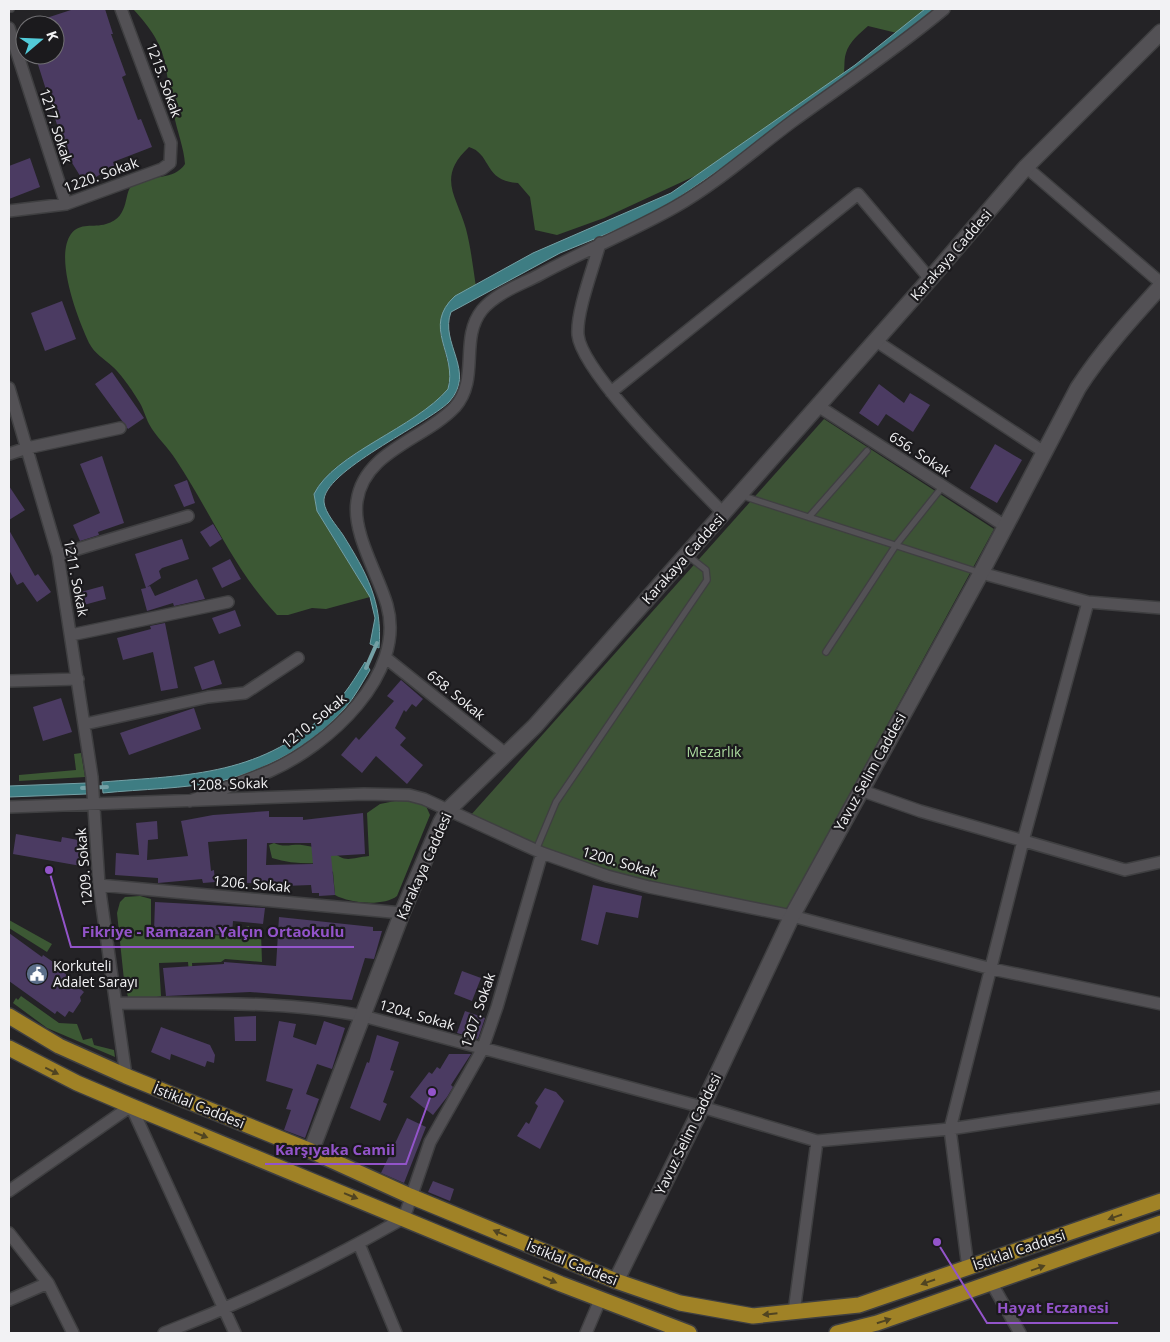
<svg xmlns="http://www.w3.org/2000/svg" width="1170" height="1342" viewBox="0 0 1170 1342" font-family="'Open Sans',sans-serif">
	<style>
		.green { fill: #3d5336 }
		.forest { fill: #3c5834 }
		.water { fill: #3e7d83; stroke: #74a0a5 }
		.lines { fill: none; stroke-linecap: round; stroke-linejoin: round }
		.stream { stroke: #74a0a5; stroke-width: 4 }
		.building { fill: #4b3b62; fill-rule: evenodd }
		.lane-casing { stroke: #3f3f41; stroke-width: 8 }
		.street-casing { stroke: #3f3f41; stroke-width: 14 }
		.secondary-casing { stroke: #3f3f41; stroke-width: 18 }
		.primary-casing { stroke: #3f3f41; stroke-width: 18 }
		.lane { stroke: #535155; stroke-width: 5.5 }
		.street { stroke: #535155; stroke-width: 11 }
		.secondary { stroke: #535155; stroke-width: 15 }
		.primary { stroke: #a08226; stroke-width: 15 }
		.oneway { fill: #504421 }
		.labels { text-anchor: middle; stroke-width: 4.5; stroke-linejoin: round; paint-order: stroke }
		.street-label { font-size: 14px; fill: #f2f2f4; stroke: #1b1a1d }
		.park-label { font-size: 14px; fill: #abda9e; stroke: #1b1a1d }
		.poi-label { font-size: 14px; fill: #f2f2f4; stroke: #1b1a1d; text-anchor: start }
		.leader { fill: none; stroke: #9354ca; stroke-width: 2 }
		.callout-dot { fill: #9354ca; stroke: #1b1a1d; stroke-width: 2 }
		.callout-label { font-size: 15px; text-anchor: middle; font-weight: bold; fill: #9354ca; stroke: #1b1a1d; stroke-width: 4.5; stroke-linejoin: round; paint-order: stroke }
	</style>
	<rect width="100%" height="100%" fill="#242326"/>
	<!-- green -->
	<path class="green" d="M824,419L994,529L786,911L603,870L572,859L470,816Z"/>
	<!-- forest -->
	<path class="forest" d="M133,9H951L915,34H901L868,26C860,33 849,42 846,53C843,62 846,70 842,80L725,162L604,218L557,235L535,230L530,197L518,183C483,181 492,154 469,147C436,178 457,196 466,229C471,248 473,268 476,287L455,296L440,332L450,372L448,389C416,428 333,453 314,494L317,511L370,597L326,609L312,608L288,615H277C234,570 210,511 176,460C168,447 156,437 149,424C145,416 143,407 138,400C133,391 120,373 113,367C103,358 95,354 89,343C78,319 54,258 71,234C80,222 93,228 106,224C132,217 122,190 134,184C151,174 174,181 185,164C184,148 177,131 174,115C163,64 172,51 133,9Z
		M81,753L85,777L19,781V775L76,770L74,754Z
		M395,801H410L426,806L430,815L397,896C383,907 349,903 335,895L333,872L321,863C305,864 288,863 272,858L269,845L274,843C284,848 292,844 302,845C312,847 321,848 331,849C343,864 351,858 369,856L367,813L380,804Z
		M140,896L151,899V933L235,936L242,928L249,926L250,932L261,933L262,962L225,959L221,962L192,963L193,985H190L188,962L159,963L161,996C149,999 139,1002 128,997L124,980L117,913L120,902L125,897Z
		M9,920L52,944L47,952L9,928Z
		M21,996L59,1023L77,1024L83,1040L92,1038L94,1045L114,1050L115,1057L47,1028L13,1003L16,998L18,1000Z"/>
	<!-- water -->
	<path class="water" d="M925,9H942L779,129L653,215L560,253L451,312C439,343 477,372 449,402C427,424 321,472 324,502C325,513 337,526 343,535C366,572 383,602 379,648L370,644L375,618L370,597L317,511L314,494C334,453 415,428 448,389C458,354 421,327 455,296L533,253L671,193L855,65Z
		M365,662L370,670C362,683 355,697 345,708C314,744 267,770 221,781C183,789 142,789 103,793L102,782C189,775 265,776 331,708C345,695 355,678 365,662Z
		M87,783V794L9,797V786Z"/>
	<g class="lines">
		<!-- stream -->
		<path class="stream" d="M366,668L377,643
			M82,788L107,787"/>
	</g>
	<!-- building -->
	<path class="building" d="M74,9H105L113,34H111L126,75L122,77L138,120L141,119L152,147L113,162L115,165L85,184L66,153L35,55H55V25H31V23Z
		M30,158L40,187L9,199V166Z
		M62,301L76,339L45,351L31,313Z
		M112,372L144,418L128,429L95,384Z
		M879,384L904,403L910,393L930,405L913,432L886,414L878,426L859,413Z
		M995,444L1022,460L997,503L970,488Z
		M102,456L124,523L98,532L99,535L80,541L73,525L100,513L80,464Z
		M187,480L195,503L184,507L174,485Z
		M9,486L25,510L9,520Z
		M213,524L222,539L210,547L200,532Z
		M9,530L35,576L38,574L51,592L37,602L23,582L17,585L9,570Z
		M182,539L189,559L162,568L159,571L161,578L147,587L150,586L155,596L197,579L205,599L174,606L173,603L147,611L141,589L146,588L135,554Z
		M230,559L241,579L222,588L212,568Z
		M103,586L106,599L80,606L77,593Z
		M235,610L241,626L219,634L212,618Z
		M165,623L178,688L161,691L153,652L123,660L117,638L151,629L150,626Z
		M214,660L222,684L202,690L194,667Z
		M401,680L423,699L416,707L412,704L406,712L404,710L395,728L406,738L400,745L423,765L407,784L376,756L362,773L341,755L356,737L359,740L394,701L387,696Z
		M61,698L72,732L43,741L33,707Z
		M194,708L201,729L129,755L120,733Z
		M269,811V817H303V820L363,813L365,854L331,856L335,895L319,896V893H312L311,885L284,886V884L247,883V839L208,842L211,871L214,870L215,882L203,883L202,879L158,883V878L115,875L116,853L139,855L136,823L157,821L158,839L148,840L147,860L188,856L181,821L213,815ZM267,843H311L313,864L266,865Z
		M16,834L61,842L62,837L78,840L77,845L84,846L81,866L13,854Z
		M593,885L642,896L638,918L606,912L598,945L581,940Z
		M155,902L265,908L263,924L233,921L232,935L154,931Z
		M279,917L373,927V931H382L374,959L365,958L352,1000L250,992L166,996L163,968L224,964V962L276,966Z
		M9,933L42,957L43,955L56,964L55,966L77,983L76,985L84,992L80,997L81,1001L73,1013L69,1011L65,1017L57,1011L55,1014L9,981Z
		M462,971L481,978L472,1001L454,994Z
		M465,1011L485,1018L478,1039L457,1033Z
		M256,1016V1041H235L234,1017Z
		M279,1021L296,1024L293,1037L316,1045L324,1021L345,1028L332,1069L317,1064L306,1094L319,1099L305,1138L284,1130L291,1110L286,1109L293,1089L266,1081Z
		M161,1027L210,1045L215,1055L214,1063L207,1061L205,1067L171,1054L170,1060L151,1052Z
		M377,1035L399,1042L390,1070L394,1071L383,1102L387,1104L380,1121L350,1108L367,1062L369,1063Z
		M449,1054H471L451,1085L453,1087L447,1097L433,1115L410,1097L429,1072L432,1074L437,1067L440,1069Z
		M545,1088L556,1092L564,1101L540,1149L517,1136L526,1122L529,1124L538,1106L535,1103Z
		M407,1118L426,1127L404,1183L381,1173Z
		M433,1181L454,1189L450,1201L428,1192Z"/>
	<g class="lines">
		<!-- lane casing -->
		<g class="lane-casing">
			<path id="lane" d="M9,9H11
				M740,495L981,573
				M809,517L867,451
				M826,652L896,545L943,486
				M536,850L556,802L707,580L706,570L687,555"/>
		</g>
		<!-- street casing -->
		<g class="street-casing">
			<path id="street" d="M9,28L66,204
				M1026,167L1161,283
				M9,211L66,204L162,169L170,163L171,143L121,9
				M600,243C594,266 576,312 578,335C582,374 693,481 724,514
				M876,341L1044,452
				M9,388L58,555L92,777L99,885L126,1076
				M611,392L858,194L930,279
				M818,406L1005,526
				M9,454L27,448L120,428
				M58,555L188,516
				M981,573L1088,602L1161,608
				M71,635L228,602
				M386,658L507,755
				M9,681L78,679
				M85,724L208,697L245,693L298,658
				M860,790L920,811L1125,870L1161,862
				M190,801C217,791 244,782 270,771C327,746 407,675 387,605C378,574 352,533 357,501C364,451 425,439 455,407C480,379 459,339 482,310C496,293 520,285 539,275C583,251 631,232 675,207C717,183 754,150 793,121C844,84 896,49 944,9
				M9,807L364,794L409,795L424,799L542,853L607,876L649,887L792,916L992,969L1161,1004
				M99,885L402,913
				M116,1003C198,1004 282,1000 363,1016L702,1107L817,1141L950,1129L1161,1097
				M9,1191L131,1106L235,1333
				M9,1233L48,1283L73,1333
				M359,1244L396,1333
				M968,1268L950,1129L1023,841L1088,602
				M992,1284L1020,1333
				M9,1300L48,1283
				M794,1312L817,1141
				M164,1333C247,1301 327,1262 404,1218L430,1142L482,1050L497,1007L542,853
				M586,1333L600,1300"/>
		</g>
		<!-- secondary casing -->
		<g class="secondary-casing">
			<path id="secondary" d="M311,1151L402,913L441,822L448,810L535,726L930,279L1026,167L1161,32
				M616,1281L702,1107L792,916L981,573L1078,388C1102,351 1131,319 1161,286"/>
		</g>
		<!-- primary casing -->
		<g class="primary-casing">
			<path id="primary" d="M9,1016L59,1046L126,1076L311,1151L410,1196L616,1281L680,1303L753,1316L859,1305L1161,1201
				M9,1048L77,1083L131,1106L561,1284L689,1333
				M837,1333L877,1323L1161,1223"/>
		</g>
		<!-- lane -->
		<use href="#lane" class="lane"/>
		<!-- street -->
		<use href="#street" class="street"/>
		<!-- secondary -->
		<use href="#secondary" class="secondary"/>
		<!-- primary -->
		<use href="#primary" class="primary"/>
	</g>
	<!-- one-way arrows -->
	<defs><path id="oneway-solid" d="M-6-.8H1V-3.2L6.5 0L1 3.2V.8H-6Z" transform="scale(1.25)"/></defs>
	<g class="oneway">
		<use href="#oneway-solid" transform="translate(52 1071) rotate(26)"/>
		<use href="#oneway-solid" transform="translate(201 1135) rotate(22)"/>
		<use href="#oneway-solid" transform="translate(351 1196) rotate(22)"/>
		<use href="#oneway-solid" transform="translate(1115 1217) rotate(161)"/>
		<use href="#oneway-solid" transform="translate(500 1233) rotate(-157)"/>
		<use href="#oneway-solid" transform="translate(1038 1268) rotate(-20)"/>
		<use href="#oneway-solid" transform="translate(550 1280) rotate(23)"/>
		<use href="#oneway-solid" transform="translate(928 1282) rotate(161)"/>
		<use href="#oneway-solid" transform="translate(770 1314) rotate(174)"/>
		<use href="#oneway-solid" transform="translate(884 1321) rotate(-18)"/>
	</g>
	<!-- icons -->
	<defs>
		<g id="civic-disc" transform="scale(1.125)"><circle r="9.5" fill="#5c6f8a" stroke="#1b1a1d"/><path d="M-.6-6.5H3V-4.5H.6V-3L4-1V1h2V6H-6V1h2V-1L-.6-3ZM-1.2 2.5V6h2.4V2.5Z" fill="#fff"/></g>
	</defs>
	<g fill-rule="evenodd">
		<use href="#civic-disc" x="37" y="974"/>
	</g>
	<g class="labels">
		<!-- street labels -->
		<g class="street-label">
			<text transform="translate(164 80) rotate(70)" y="5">1215. Sokak</text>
			<text transform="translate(56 126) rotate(72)" y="5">1217. Sokak</text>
			<text transform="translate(101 175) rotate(-20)" y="5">1220. Sokak</text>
			<text transform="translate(951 255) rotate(-49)" y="5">Karakaya Caddesi</text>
			<text transform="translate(920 454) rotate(33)" y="5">656. Sokak</text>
			<text transform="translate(683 559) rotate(-48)" y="5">Karakaya Caddesi</text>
			<text transform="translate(76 578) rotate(79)" y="5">1211. Sokak</text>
			<text transform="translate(456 695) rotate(39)" y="5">658. Sokak</text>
			<text transform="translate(314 721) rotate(-39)" y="5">1210. Sokak</text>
			<text transform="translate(870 772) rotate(-61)" y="5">Yavuz Selim Caddesi</text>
			<text transform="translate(229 784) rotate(-2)" y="5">1208. Sokak</text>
			<text transform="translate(620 862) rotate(16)" y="5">1200. Sokak</text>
			<text transform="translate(424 866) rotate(-66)" y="5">Karakaya Caddesi</text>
			<text transform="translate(84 867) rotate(-95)" y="5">1209. Sokak</text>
			<text transform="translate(252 884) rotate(5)" y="5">1206. Sokak</text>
			<text transform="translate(478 1010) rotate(-71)" y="5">1207. Sokak</text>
			<text transform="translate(417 1015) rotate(16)" y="5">1204. Sokak</text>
			<text transform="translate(199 1106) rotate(22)" y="5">İstiklal Caddesi</text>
			<text transform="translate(688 1134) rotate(-64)" y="5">Yavuz Selim Caddesi</text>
			<text transform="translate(1019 1250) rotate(-19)" y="5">İstiklal Caddesi</text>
			<text transform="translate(572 1263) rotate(22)" y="5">İstiklal Caddesi</text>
		</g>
		<!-- park labels -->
		<g class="park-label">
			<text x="714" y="757">Mezarlık</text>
		</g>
		<!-- poi labels -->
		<g class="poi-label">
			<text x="53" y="971">Korkuteli<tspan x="53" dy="16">Adalet Sarayı</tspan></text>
		</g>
	</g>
	<!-- callouts -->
	<path class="leader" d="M49 870L71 947H354M432 1092L406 1164H265M937 1242L987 1323H1118"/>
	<g class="callout-dot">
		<circle cx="49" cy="870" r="5"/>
		<circle cx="432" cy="1092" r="5"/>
		<circle cx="937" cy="1242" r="5"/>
	</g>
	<g class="callout-label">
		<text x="213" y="937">Fikriye - Ramazan Yalçın Ortaokulu</text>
		<text x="335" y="1155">Karşıyaka Camii</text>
		<text x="1053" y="1313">Hayat Eczanesi</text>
	</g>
	<!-- border -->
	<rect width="1170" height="1342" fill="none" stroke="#f2f2f4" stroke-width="20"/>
	<!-- north arrow -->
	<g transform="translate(40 40) rotate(71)"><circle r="24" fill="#1b1a1d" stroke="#717073"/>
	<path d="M0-4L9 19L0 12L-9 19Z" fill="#52cbd9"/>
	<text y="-8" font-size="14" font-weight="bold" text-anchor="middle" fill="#f2f2f4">K</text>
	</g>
</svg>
